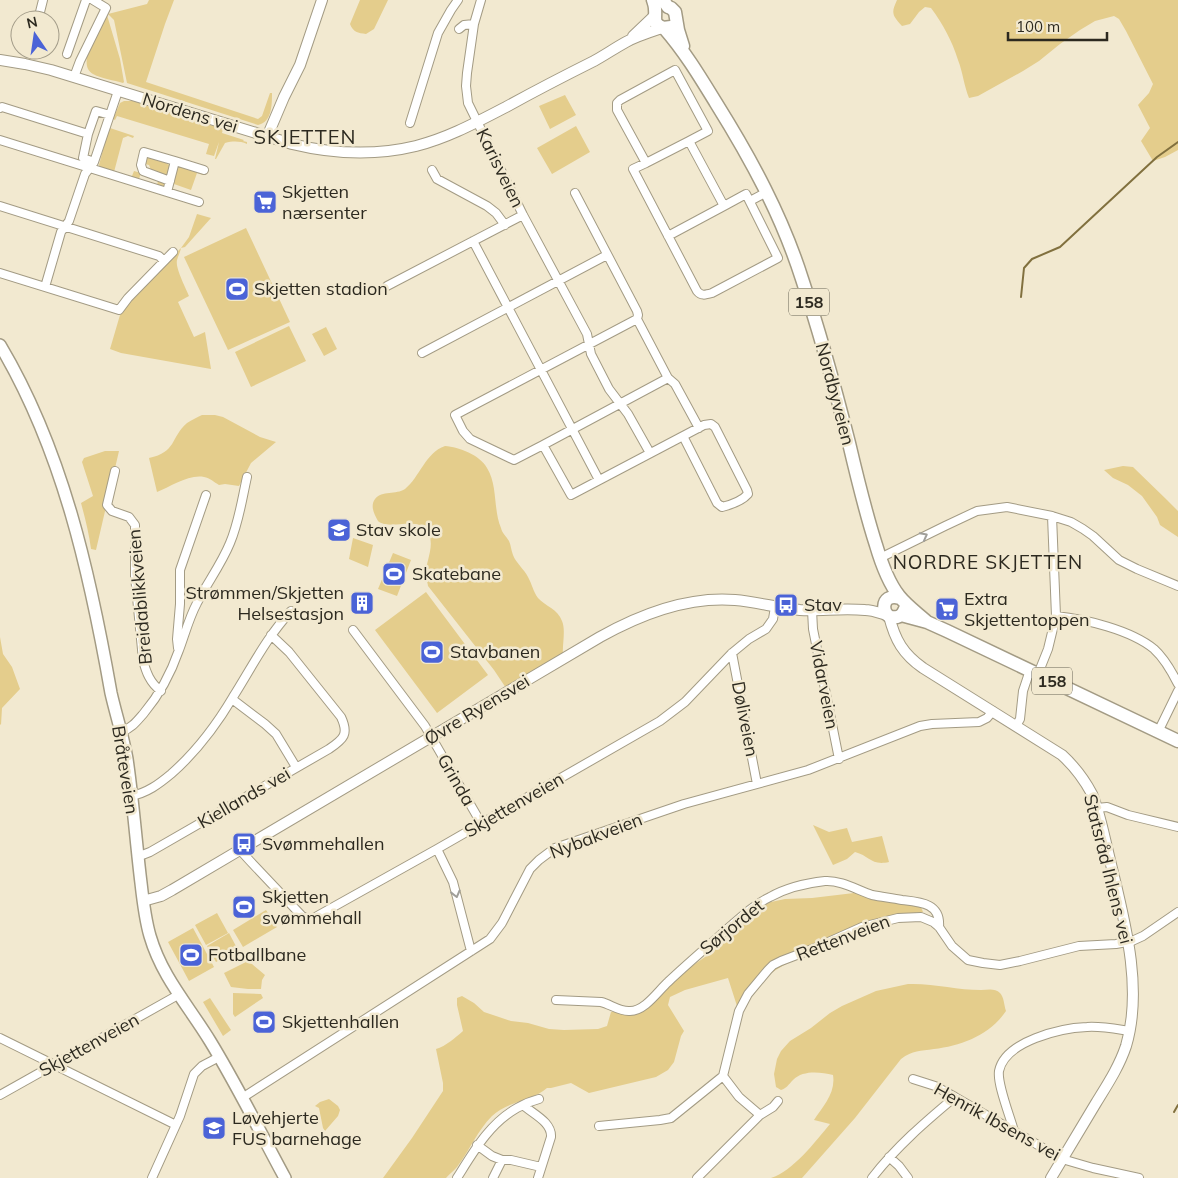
<svg xmlns="http://www.w3.org/2000/svg" width="1178" height="1178" viewBox="0 0 1178 1178" font-family="Mulish,sans-serif">
	<style>
		.green { fill: #e4cd8c }
		.lines { fill: none; stroke-linecap: round; stroke-linejoin: round }
		.stream { stroke: #81703e; stroke-width: 2 }
		.minor-casing { stroke: #a39b84; stroke-width: 10 }
		.tertiary-casing { stroke: #a39b84; stroke-width: 12 }
		.secondary-casing { stroke: #a39b84; stroke-width: 14 }
		.primary-casing { stroke: #a39b84; stroke-width: 15 }
		.minor { stroke: #fff; stroke-width: 8 }
		.tertiary { stroke: #fff; stroke-width: 10 }
		.secondary { stroke: #fff; stroke-width: 11 }
		.primary { stroke: #fff; stroke-width: 12 }
		.oneway { stroke: #a09f9a }
		.labels { text-anchor: middle; stroke-width: 5; stroke-linejoin: round; paint-order: stroke }
		.shield { fill: #f2e9d0; stroke: #676354; stroke-width: 1 }
		.shield-label { font-size: 16px; font-weight: bold; fill: #2c291f }
		.street-label { font-size: 18px; fill: #2c291f; stroke: #f2e9d0 }
		.poi-label { font-size: 18px; fill: #2c291f; stroke: #f2e9d0; text-anchor: start }
		.neighbourhood-label { font-size: 19px; letter-spacing: 1px; fill: #2c291f; stroke: #f2e9d0 }
		.quarter-label { font-size: 20px; letter-spacing: 1px; fill: #2c291f; stroke: #f2e9d0 }
	</style>
	<rect width="100%" height="100%" fill="#f2e9d0"/>
	<!-- green -->
	<path class="green" d="M149,0H174L165,24L146,82L258,119L262,116L270,93H272C272,105 272,122 258,125L127,83L114,20L108,14L147,4Z
		M360,0H388L374,29L366,34C358,33 353,32 350,24Z
		M897,0H1178V150L1165,157L1153,161L1141,141L1150,128L1138,105L1149,93L1153,84L1126,31L1119,19L1114,16L1095,21L1080,30L1060,44L1039,61L1023,71L978,96L969,98C964,86 963,73 958,60C952,41 943,24 931,8L925,7L919,12L910,24L902,26C892,15 891,13 897,0Z
		M107,15L120,59L124,82L123,83C114,80 102,79 93,74C75,64 100,27 107,15Z
		M565,95L576,115L550,129L539,106Z
		M124,101H133L223,129L222,133L244,140L243,141L247,142V144C240,141 233,141 225,143L216,159H215L219,142L214,156L206,154L209,144L117,116L115,120L113,119L120,103Z
		M576,126L590,152L552,174L537,148Z
		M110,128L134,136L133,138L128,136L123,138L114,172L130,177L132,176L134,171L141,173L139,179L157,185L158,181L150,178V176L166,183L165,188L100,167L99,165L108,131Z
		M148,156L163,161L164,162L169,165L171,169L169,178L151,170L149,165L145,164Z
		M179,166L203,173V175L197,173L191,190L174,184L171,191L172,184L176,169H178Z
		M197,214L211,218L185,247L181,248C180,253 178,256 177,260C175,268 186,288 189,296L178,302L194,337L205,332L211,369L121,353L110,349L120,315L132,298L181,248L189,237Z
		M246,228L290,322L228,350L184,257Z
		M289,326L306,361L251,387L235,352Z
		M326,327L337,349L324,356L312,334Z
		M202,415H215L223,417L260,437L276,442L251,463L239,486L225,484L219,485C214,482 210,478 204,477C189,474 170,487 157,492L149,458C177,452 170,438 187,423C192,420 197,417 202,415Z
		M445,446C459,447 480,455 487,468C498,486 493,509 501,528C502,533 506,536 509,541C511,545 511,550 513,555C516,563 524,569 528,577C532,584 533,591 538,598C545,606 558,609 562,621C566,630 562,645 563,655L510,694L494,670L428,586C428,583 426,581 426,578C424,563 436,547 428,532C421,518 397,527 385,524C383,524 379,522 378,521C374,514 370,506 375,499C382,490 396,495 405,489C420,477 425,453 445,446Z
		M105,451H119L96,550L91,549C89,533 85,518 81,503L93,496L82,462L84,458Z
		M1123,466L1133,467L1167,500L1178,511V537L1160,525L1157,517L1142,496L1128,485L1113,478L1104,470Z
		M353,538L373,545L368,567L349,559Z
		M393,553L411,560L397,596L378,589Z
		M426,592L488,675L437,713L375,630Z
		M0,637L3,654L12,667L20,689L2,708L1,725L0,724Z
		M813,825L829,832L847,828L852,842L882,836L889,862C871,866 870,856 855,852L847,859L833,865Z
		M854,893H866L912,901L921,907L923,912C888,916 863,929 832,943C818,950 804,955 790,962C769,972 752,988 737,1006L728,978L685,990L670,997L668,1005L684,1031L681,1036L674,1062L668,1070L656,1077L589,1093L571,1083L551,1088H547C533,1101 507,1101 492,1116C477,1131 470,1150 457,1167C454,1171 449,1174 446,1178H383L412,1138L443,1091V1083L436,1049C446,1046 455,1038 463,1031L457,1005V998L462,996L474,1003L484,1012L511,1021L528,1023L549,1029L564,1030L598,1029L607,1026L611,1012L639,1008L672,980L705,957L733,933L761,907L771,902L785,899L812,898Z
		M266,910L277,927L243,947L233,930Z
		M217,913L228,933L206,945L195,925Z
		M193,928L214,967L189,981L168,942Z
		M229,933L238,950L216,962L207,946Z
		M246,962L252,964L265,975L262,980L261,989H248L231,987L224,973Z
		M908,984C933,983 957,990 981,990C988,990 995,988 1000,993C1004,997 1004,1005 1006,1011C990,1035 961,1046 934,1049C920,1051 913,1050 901,1059L855,1118L802,1178H771C793,1171 815,1142 830,1124L814,1120C823,1106 836,1093 833,1075C820,1072 803,1070 793,1080C788,1085 787,1088 781,1090L776,1087L774,1074L777,1059L781,1051L790,1041L811,1028L830,1013L842,1006L876,991Z
		M233,993L261,994L263,998L235,1017L233,1014Z
		M210,998L231,1030L223,1036L203,1002Z
		M329,1099L338,1106L340,1110L338,1116L325,1131L323,1128L319,1108L315,1106L320,1102Z"/>
	<g class="lines">
		<!-- stream -->
		<path class="stream" d="M1021,297L1024,268L1032,259L1060,247L1157,157L1178,142
			M1174,1112L1178,1105"/>
		<!-- minor casing -->
		<g class="minor-casing">
			<path id="minor" d="M481,0L474,24L467,73L466,86L468,103L523,215L587,334L591,354L609,389L628,414L650,453
				M38,20L43,0
				M459,29L464,25L474,24
				M67,54L86,0
				M74,77L80,61L106,8L93,0
				M0,108L2,107L88,134L96,111L110,115
				M410,123L438,33L451,10L458,0
				M88,134L83,158L94,162
				M0,140L199,202
				M689,141L708,131L675,70L620,100L617,103V110L646,163L633,169L697,291C701,296 705,295 712,293L778,258L746,194L724,206
				M175,161L204,170
				M646,163L689,141L724,206L668,236
				M432,170L437,179L487,206L496,213L505,225
				M167,192L175,161L144,152L141,165L143,171L170,181
				M575,193L637,311L638,315L637,319L668,378L675,384L699,428
				M750,201L767,192
				M0,206L159,256L164,261
				M473,241L599,480
				M0,273L119,310L128,298L173,252
				M387,286L523,215
				M45,287L61,232L69,221L85,174L94,162L118,91
				M637,319L455,415L463,431L470,439L514,460L543,445L571,495L704,425L711,424L715,427L747,490L748,494C742,501 730,505 722,507L717,503L683,436
				M422,353L607,255
				M543,445L668,378
				M115,471L107,505L112,511L129,517L135,525V576L143,660C146,672 150,683 161,691
				M880,558L945,526L977,511L1007,507L1052,516L1071,522L1083,529L1093,536L1119,560L1137,569L1178,586
				M812,610L813,629L839,759
				M1056,616C1085,619 1131,630 1154,649C1164,658 1172,672 1178,684
				M353,630L425,726L481,823
				M178,648L177,639L180,604V570L206,495
				M732,653L757,784
				M1038,674L1048,649L1056,616L1052,516
				M232,699L265,724L276,734L296,767
				M1016,726L1020,719L1023,691L1030,670
				M121,732C132,728 137,721 144,713C160,694 171,673 179,650C185,634 189,618 197,603C207,583 221,565 230,543C239,522 242,499 247,477
				M1158,732L1178,691
				M131,796C147,793 159,784 171,774C195,753 217,724 233,697C252,667 266,638 291,611
				M1097,808L1107,807L1128,815L1178,827
				M437,849L453,882L471,951
				M240,850L250,861L302,916L310,920L437,849L660,721L685,702L732,653L749,639L766,629L773,619L775,607
				M137,857L150,852L329,749C344,739 349,734 341,717L289,652L271,635
				M556,1000L601,1002C610,1004 620,1012 630,1011C645,1011 658,991 668,982C687,964 706,948 725,931C739,919 753,905 770,897C786,888 807,883 825,881C841,880 857,890 872,895C882,897 892,898 902,900C920,902 941,903 939,927
				M0,1038L176,1125
				M723,1076L739,1097L760,1115L773,1107L778,1101
				M913,1079L935,1086L955,1097L1062,1159L1093,1168L1139,1178
				M0,1095L178,995
				M242,1098L490,939L502,923L530,869L539,860L555,848L684,804L808,770L920,726L932,724L979,722L987,718L993,711
				M523,1105C533,1114 552,1122 551,1137L538,1178
				M599,1126L660,1120L671,1118L723,1076L739,1011L748,994L768,970L773,965L781,961L815,948L862,927L898,918L921,917L933,922L939,927L952,946L968,960L983,963L1000,965L1020,961L1079,946L1116,944L1132,941L1143,936L1178,912
				M1014,1131C1010,1116 997,1084 999,1071C1005,1041 1061,1028 1087,1027C1101,1026 1116,1029 1129,1031
				M477,1145L492,1156L502,1160H511L541,1167
				M889,1157L899,1166L908,1178
				M152,1178L180,1116L194,1074L202,1066L219,1057
				M457,1178C474,1151 489,1124 517,1108C524,1104 531,1101 539,1099
				M493,1178L502,1160
				M697,1178L760,1115
				M872,1178C896,1147 925,1122 955,1097"/>
		</g>
		<!-- tertiary casing -->
		<g class="tertiary-casing">
			<path id="tertiary" d="M633,36L654,16
				M0,60L25,64L51,70L292,144C333,154 375,156 416,146C448,138 477,122 506,107C535,91 564,76 594,61C605,55 615,48 626,42C637,36 650,32 662,28
				M267,137L284,97L300,65L322,0
				M889,616C895,640 903,654 923,668L1062,755C1074,766 1084,779 1092,794C1100,813 1104,836 1109,856C1123,915 1144,986 1126,1046C1119,1067 1107,1085 1096,1103C1081,1128 1066,1153 1051,1178
				M143,901L161,896L172,890L600,637C641,614 687,596 735,600C757,602 778,608 800,610C821,611 843,608 865,610C872,610 880,613 887,615"/>
		</g>
		<!-- secondary casing -->
		<g class="secondary-casing">
			<path id="secondary" d="M0,345C63,451 90,574 111,693C116,715 123,736 127,759C133,800 136,842 141,883C143,901 145,919 150,936C162,977 188,1005 210,1041C237,1085 260,1132 285,1178"/>
		</g>
		<!-- primary casing -->
		<g class="primary-casing">
			<path id="primary" d="M653,0C654,3 655,6 655,9C656,19 652,23 663,28L671,27
				M663,0L668,7L671,8L675,12L678,30L683,46
				M665,29C685,52 700,77 716,103C751,159 782,216 802,279C820,333 835,388 849,443C857,477 865,511 876,545C881,562 888,582 899,596C907,606 917,613 927,622
				M900,598C879,591 880,621 897,617C902,616 903,613 905,609
				M901,615L927,622L947,631L1178,741"/>
		</g>
		<!-- minor -->
		<use href="#minor" class="minor"/>
		<!-- tertiary -->
		<use href="#tertiary" class="tertiary"/>
		<!-- secondary -->
		<use href="#secondary" class="secondary"/>
		<!-- primary -->
		<use href="#primary" class="primary"/>
	</g>
	<!-- one-way arrows -->
	<defs><path id="oneway-chevron" d="M-2-3.5L2.5 0L-2 3.5" fill="none" stroke-width="1.6" stroke-linecap="round" stroke-linejoin="round" transform="scale(1.25)"/></defs>
	<g class="oneway">
		<use href="#oneway-chevron" transform="translate(924 536) rotate(-28)"/>
		<use href="#oneway-chevron" transform="translate(456 894) rotate(76)"/>
	</g>
	<!-- icons -->
	<defs>
		<g id="supermarket-square" transform="scale(1.25)"><rect x="-9" y="-9" width="18" height="18" rx="4" fill="#4b63d7" stroke="#f2e9d0"/><path d="M-6-5.5h2.5l.6 2H6L4.5 2H-2.5L-4.4-4H-6ZM-1.5 3.2a1.3 1.3 0 1 0 .1 0ZM3 3.2a1.3 1.3 0 1 0 .1 0Z" fill="#fff"/></g>
		<g id="stadium-square" transform="scale(1.25)"><rect x="-9" y="-9" width="18" height="18" rx="4" fill="#4b63d7" stroke="#f2e9d0"/><path d="M0-5a6.5 5 0 1 0 0 10a6.5 5 0 1 0 0-10ZM-3.5-1.8h7v3.6h-7Z" fill="#fff"/></g>
		<g id="school-square" transform="scale(1.25)"><rect x="-9" y="-9" width="18" height="18" rx="4" fill="#4b63d7" stroke="#f2e9d0"/><path d="M0-5L7-2L0 1L-7-2ZM-4 1L0 2.5L4 1V4Q0 6-4 4Z" fill="#fff"/></g>
		<g id="building-square" transform="scale(1.25)"><rect x="-9" y="-9" width="18" height="18" rx="4" fill="#4b63d7" stroke="#f2e9d0"/><path d="M-4-6H4V6H1V3H-1V6H-4ZM-2.5-4.3h1.7v1.8h-1.7ZM.8-4.3h1.7v1.8H.8ZM-2.5-1h1.7V.8h-1.7ZM.8-1h1.7V.8H.8Z" fill="#fff"/></g>
		<g id="bus-square" transform="scale(1.25)"><rect x="-9" y="-9" width="18" height="18" rx="4" fill="#4b63d7" stroke="#f2e9d0"/><path d="M-5-6H5V4H4V6H2V4H-2V6H-4V4H-5ZM-3.5-4V0h7V-4ZM-3.5 1.2v1.5H-2V1.2ZM2 1.2v1.5H3.5V1.2Z" fill="#fff"/></g>
	</defs>
	<g fill-rule="evenodd">
		<use href="#supermarket-square" x="265" y="202"/>
		<use href="#stadium-square" x="237" y="289"/>
		<use href="#school-square" x="339" y="530"/>
		<use href="#stadium-square" x="394" y="574"/>
		<use href="#building-square" x="362" y="603"/>
		<use href="#bus-square" x="786" y="605"/>
		<use href="#supermarket-square" x="947" y="609"/>
		<use href="#stadium-square" x="432" y="652"/>
		<use href="#bus-square" x="244" y="844"/>
		<use href="#stadium-square" x="244" y="907"/>
		<use href="#stadium-square" x="191" y="955"/>
		<use href="#stadium-square" x="264" y="1022"/>
		<use href="#school-square" x="214" y="1128"/>
	</g>
	<g class="labels">
		<!-- shield labels -->
		<g class="shield">
			<rect x="789" y="288.5" width="40" height="27" rx="4"/>
			<rect x="1032" y="667.5" width="40" height="27" rx="4"/>
		</g>
		<g class="shield-label">
			<text x="809" y="308">158</text>
			<text x="1052" y="687">158</text>
		</g>
		<!-- street labels -->
		<g class="street-label">
			<text transform="translate(190 113) rotate(17)" y="6">Nordens vei</text>
			<text transform="translate(500 168) rotate(64)" y="6">Karisveien</text>
			<text transform="translate(835 394) rotate(75)" y="6">Nordbyveien</text>
			<text transform="translate(140 597) rotate(-95)" y="6">Breidablikkveien</text>
			<text transform="translate(824 685) rotate(79)" y="6">Vidarveien</text>
			<text transform="translate(477 710) rotate(-31)" y="6">Øvre Ryensvei</text>
			<text transform="translate(745 719) rotate(79)" y="6">Døliveien</text>
			<text transform="translate(125 770) rotate(81)" y="6">Bråteveien</text>
			<text transform="translate(456 780) rotate(60)" y="6">Grinda</text>
			<text transform="translate(244 798) rotate(-30)" y="6">Kiellands vei</text>
			<text transform="translate(514 805) rotate(-30)" y="6">Skjettenveien</text>
			<text transform="translate(596 836) rotate(-21)" y="6">Nybakveien</text>
			<text transform="translate(1108 869) rotate(76)" y="6">Statsråd Ihlens vei</text>
			<text transform="translate(732 927) rotate(-39)" y="6">Sørjordet</text>
			<text transform="translate(843 938) rotate(-21)" y="6">Rettenveien</text>
			<text transform="translate(89 1045) rotate(-29)" y="6">Skjettenveien</text>
			<text transform="translate(997 1122) rotate(29)" y="6">Henrik Ibsens vei</text>
		</g>
		<!-- poi labels -->
		<g class="poi-label">
			<text x="282" y="198">Skjetten<tspan x="282" dy="21">nærsenter</tspan></text>
			<text x="254" y="295">Skjetten stadion</text>
			<text x="356" y="536">Stav skole</text>
			<text x="412" y="580">Skatebane</text>
			<text x="344" y="599" text-anchor="end">Strømmen/Skjetten<tspan x="344" dy="21">Helsestasjon</tspan></text>
			<text x="964" y="605">Extra<tspan x="964" dy="21">Skjettentoppen</tspan></text>
			<text x="804" y="611">Stav</text>
			<text x="450" y="658">Stavbanen</text>
			<text x="262" y="850">Svømmehallen</text>
			<text x="262" y="903">Skjetten<tspan x="262" dy="21">svømmehall</tspan></text>
			<text x="208" y="961">Fotballbane</text>
			<text x="282" y="1028">Skjettenhallen</text>
			<text x="232" y="1124">Løvehjerte<tspan x="232" dy="21">FUS barnehage</tspan></text>
		</g>
		<!-- neighbourhood labels -->
		<g class="neighbourhood-label">
			<text x="988" y="569">NORDRE SKJETTEN</text>
		</g>
		<!-- quarter labels -->
		<g class="quarter-label">
			<text x="305" y="144">SKJETTEN</text>
		</g>
	</g>
	<!-- north arrow -->
	<g transform="translate(35 35) rotate(347)"><circle r="24" fill="#f2e9d0" stroke="#a39c89"/>
	<path d="M0-4L9 19L0 12L-9 19Z" fill="#4b63d7"/>
	<text y="-8" font-size="14" font-weight="bold" text-anchor="middle" fill="#2c291f">N</text>
	</g>
	<!-- scale -->
	<path d="M1008 32v8h99v-8" fill="none" stroke="#2c291f" stroke-width="2.5"/>
	<text x="1016" y="32" font-size="15" fill="#2c291f" stroke="#f2e9d0" stroke-width="4" paint-order="stroke">100 m</text>
</svg>
